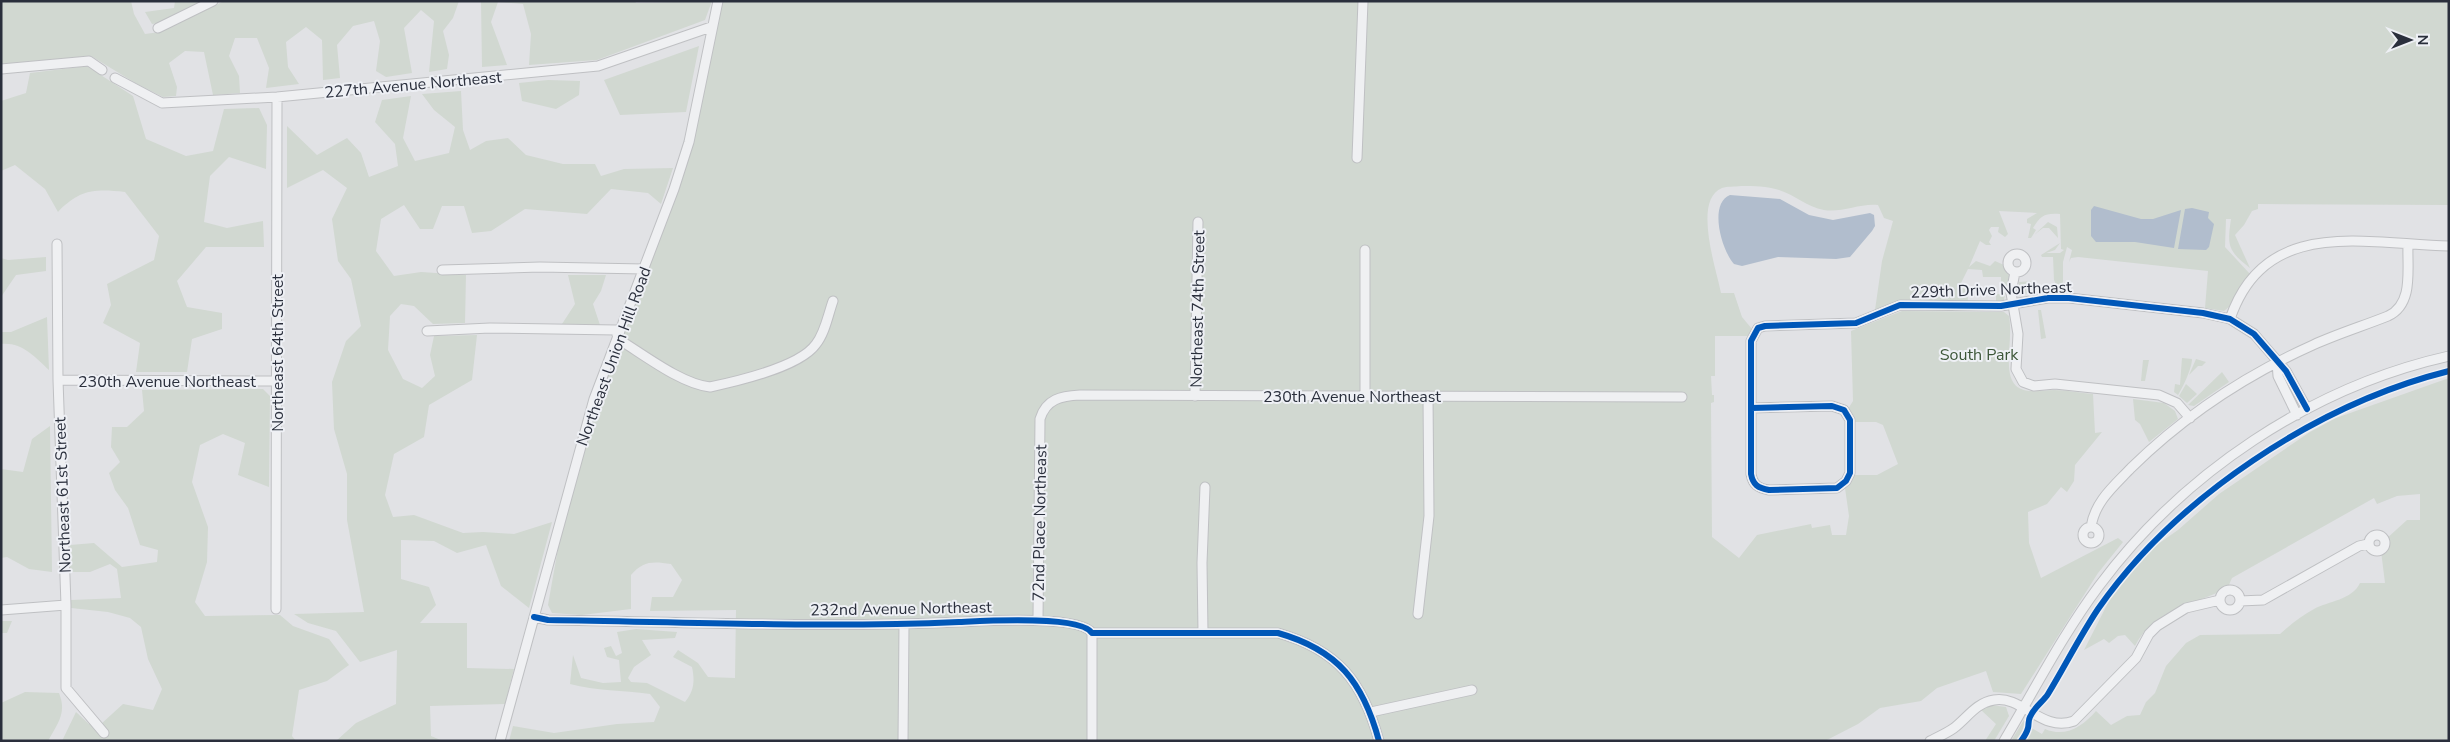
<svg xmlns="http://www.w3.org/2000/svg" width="2450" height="742" viewBox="0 0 2450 742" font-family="'Nunito Sans',sans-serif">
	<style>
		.green { fill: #d1d8d1 }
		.water { fill: #b1bdcd }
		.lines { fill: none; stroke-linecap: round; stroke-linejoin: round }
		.minor-casing { stroke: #bfc0c3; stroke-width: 11 }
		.minor { stroke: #eff0f2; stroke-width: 9 }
		.cycleway-casing { stroke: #eef0f5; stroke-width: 9 }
		.cycleway { stroke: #0057b8; stroke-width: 6 }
		.labels { text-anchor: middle; stroke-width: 4; stroke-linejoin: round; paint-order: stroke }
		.street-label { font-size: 16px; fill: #2a2f3c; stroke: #eef0f5 }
		.park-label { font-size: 16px; fill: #3c5638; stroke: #eef0f5 }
	</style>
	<rect width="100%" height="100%" fill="#e1e2e5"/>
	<!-- green -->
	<path class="green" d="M1,1H131L134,14L145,34L160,32L224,1H459L453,18L443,31L449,55L447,69L429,72L434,21L421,10L404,28L412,73L386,77L376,71L380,41L374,21L353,26L337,45L340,78L323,80L322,40L306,27L286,42L288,67L299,84L266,88L269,68L257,38H235L229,56L239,76L240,93L213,95L204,52L185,51L169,63L177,87L176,96L163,97L137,84L91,56L1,64Z
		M175,1H200V3L159,23L152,24L145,12L174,8Z
		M481,1H635L636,3L712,1L705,20L597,60L529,65L531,34L523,4L498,2L491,22L507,65L482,67Z
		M718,1H2449V205L2258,204V209L2252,211L2244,225L2235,235L2250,268C2228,251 2227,246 2231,219H2226L2225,247L2250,274L2229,307L2224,311L2205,308L2208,271L2078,257L2071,258L2069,262L2072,250L2067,247L2063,262V290L2022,294L2018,291L2019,282L2034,281L2036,287H2057L2054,280L2053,257H2042L2041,255L2060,243L2055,250L2046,253H2060L2064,250L2061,249L2060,214C2045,213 2041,215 2033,228L2036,230L2031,238H2028L2031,224L2027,223V219L2037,213L1999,211L2008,234L2005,237L1998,232L1999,227H1991L1989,230L1992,236L1989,242L1991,245H1986L1980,241L1969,267L1976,261L1990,266L1995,261L2004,265L2009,276L2004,300L1996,302V294H2001V277H1983L1982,270L1968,269L1960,285L1967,286L1968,302C1934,303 1907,295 1875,310L1882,261L1893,221L1884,218L1878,205C1860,203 1842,213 1824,210C1807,207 1795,195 1779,190C1767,186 1754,186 1741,186C1735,187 1727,186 1722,188C1692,200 1717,271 1721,293H1734L1742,317L1752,329L1748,336H1715V376H1711L1712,395H1714V402L1711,403L1712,537L1739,558L1757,535L1811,524L1812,528L1830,525L1832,535H1846L1849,516L1845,488L1854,475H1877L1898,464L1883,425L1876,422H1854L1848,409L1853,401L1851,331L1902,311L2004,312L2009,316C2012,334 2008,350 2009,367C2011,397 2033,391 2054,390C2066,390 2080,393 2093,394L2095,433L2102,432L2075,465L2074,481L2067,492L2061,487L2047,504L2028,512L2029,543L2041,578L2118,538L2123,542L2098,573L2021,694L1993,692L1986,671L1937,688L1921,701L1880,708L1858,724L1825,741H509L513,726L554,733L617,724L654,722L660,707L650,694C623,690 596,691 570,684L573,655L581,678L603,683L621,682L619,660L607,657L604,648L611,646L616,656L622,653L617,632L636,629L677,632L675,638L642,640L651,655L634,667L628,678L631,682L647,683L685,702C694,691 695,681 692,667L673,657L678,650L698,663L708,677L735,678L736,610L650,611L652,597H673L682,580L671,564C652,561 643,561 631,575V609L582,615L552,613L548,605L569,486L584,432L674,189Z
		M699,46L686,112L620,115L604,80Z
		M87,66L133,96L146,139L186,156L213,151L224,109L259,108L267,125L266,169L229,157L210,176L204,222L227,228L263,221L264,247H206L177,281L187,307L222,313V329L192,339L187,372H136L140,343L103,323L111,305L107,284L154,260L159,236L125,192C95,189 80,189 58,212L45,189L15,165L1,171V101L26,93L30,73Z
		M548,80L580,81L579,95L556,109L522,101L519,83Z
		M461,91L463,130L470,150L486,141L508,138L526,155L563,164H595L601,176L624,169L673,168L661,204L648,193L611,189L587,214L525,209L491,231L472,233L464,206H442L433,229H420L404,205L381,219L376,251L394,276L421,272L466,275L465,323L433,324L414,306L401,304L390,316L388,350L403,379L422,388L435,376L430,355L434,336L477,335L472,380L429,405L424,437L394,454L385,495L393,517L414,515L463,533L483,532L514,534L552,522L529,608L501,586L486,545L457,553L434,541L401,540V579L429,587L436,605L420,623H467V668L514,669L505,704L430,706L431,736L443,741H336L356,723L396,704L397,650L360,662L336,631L308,623L294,614L364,612L347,520V474L334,429L332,382L346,341L361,326L351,279L338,261L332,219L347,188L323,170L287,188V126L317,155L347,138L361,153L369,177L398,166L395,144L375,122L382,100L411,96L403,138L415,161L449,153L455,127L434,110L422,94Z
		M2048,222L2057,227L2058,238L2049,228H2043L2034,235Z
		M46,257V271L16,275L1,297V258L8,260Z
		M568,275H606L601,291L593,304L600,325L562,324L575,304Z
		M2038,310H2041L2046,338L2041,339Z
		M47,317L49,370C35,357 22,342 1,344V332H11Z
		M2182,358L2192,359C2192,368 2183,387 2178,395L2174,392L2175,384L2180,385Z
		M2196,359L2206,362L2202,366H2198L2189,375Z
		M2143,360H2149L2145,381H2141Z
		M2222,372L2229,382L2194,406L2188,405Z
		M2449,378V741H2023L2030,727L2042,734L2045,729C2066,738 2083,726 2096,711L2111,725L2127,716L2140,715L2146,702L2155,693L2166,666L2186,643L2200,635L2280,634C2291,624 2301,616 2314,609C2329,601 2352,600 2360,583H2385L2381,551L2384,547L2385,540L2407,520H2420V494L2397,496L2377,504L2374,498L2232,578L2228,587L2219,592C2187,606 2153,611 2135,646L2125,635L2118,636L2109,643L2104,639L2084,650L2110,599L2129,575L2138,558L2178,530L2219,494L2310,432L2336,418Z
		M2186,384L2197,394L2187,403L2179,396Z
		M263,389L270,396L269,487L238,475L245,443L223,434L200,445L192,482L208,527L207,562L195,602L205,616L280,615L293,626L329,639L349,665L327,681L299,690L292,736L296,741H62L76,712L89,724H101L123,704L153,710L162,689L148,659L141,627L130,618L108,612L71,608V600L121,598L117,569L110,564L90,572H70V545L94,543L122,567L157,562L158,550L140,545L128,508L115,490L109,473L120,462L111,447L112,427H127L144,411L142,390Z
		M2133,399L2164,403L2175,411L2178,419L2149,442L2140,424L2135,420Z
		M50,426L52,572L29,569L7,557L1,558V469L23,472L32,439Z
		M1,621H12L7,633H1Z
		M25,692L59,693C67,713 58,723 48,741H1V703Z
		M1991,705L2006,707L2009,716L1994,741H1985L1996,724L1981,710Z
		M2024,720L2027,726L2019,741H2011Z"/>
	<!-- water -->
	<path class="water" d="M1730,195L1780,199L1809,215L1833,220L1870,213L1874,215L1875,226L1872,231L1850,257L1836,259L1778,257L1742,266L1734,264C1722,251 1708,204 1730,195Z
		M2094,206L2141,219H2153L2181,210L2174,248L2135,242H2096L2091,236V210Z
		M2192,208L2209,212L2208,218L2214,224L2209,247L2206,250L2178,249L2185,209Z"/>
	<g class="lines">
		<!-- minor casing -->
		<g class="minor-casing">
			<path id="minor" d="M158,28L213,1
				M1,69L89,61L102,70
				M115,78L162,103L277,97L598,66L711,27
				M1357,158L1363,1
				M57,244L58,380L66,605V688L104,733
				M1365,250V396
				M2008 263a9 9 0 1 1 18 0a9 9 0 1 1-18 0Z
				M442,270L540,267L644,269
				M2015,272L2011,293L2018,334L2016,369L2023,382L2034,386L2055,384L2159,395L2177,403L2190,418
				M2230,319C2265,216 2364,244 2449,246
				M427,331L490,328L616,330L618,339C643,354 681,384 710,387C738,381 800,367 816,344C825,333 828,315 833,301
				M2277,362L2278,376L2297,415
				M58,380L277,381
				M1195,396L1198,222
				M1751,408L1832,406L1844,410L1850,420V473L1846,481L1837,488L1769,490C1758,488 1753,485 1751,474V341L1758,328L1765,326L1856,323L1900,305L2001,306L2048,298H2069L2203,313L2230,319L2254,334L2286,371L2307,409
				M2083 535a8 8 0 1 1 16 0a8 8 0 1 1-16 0Z
				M2091,527C2095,501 2114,486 2131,468C2183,417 2246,375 2313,345C2337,334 2363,326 2388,316C2414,304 2407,269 2408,245
				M2369 543a8 8 0 1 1 16 0a8 8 0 1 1-16 0Z
				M2220 600a10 10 0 1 1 20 0a10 10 0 1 1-20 0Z
				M2240,601L2263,600L2359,546L2368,544
				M276,609L277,97
				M1,610L66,605
				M1418,614L1429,516L1428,396
				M534,617L548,620C685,622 822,628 959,622C983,621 1080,615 1092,633H1278C1338,650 1363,682 1379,741
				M1038,620L1040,419C1046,399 1061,396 1080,395L1682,397
				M1203,632L1202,563L1205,487
				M1092,633V741
				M1371,712L1472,690
				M500,741L594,399L674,189L689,142L718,1
				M903,741L904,625
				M1930,741C1938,737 1947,733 1954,728C1968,717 1976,703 1994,700C2022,695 2042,733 2074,721L2136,658L2149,634L2157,626L2186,608L2220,600
				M2004,741C2035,689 2063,634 2099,586C2183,473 2311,387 2449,356"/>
		</g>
		<!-- minor -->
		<use href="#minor" class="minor"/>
		<!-- cycleway casing -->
		<g class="cycleway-casing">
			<path id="cycleway" d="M1751,408L1832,406L1844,410L1850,420V473L1846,481L1837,488L1769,490C1758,488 1753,485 1751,474V341L1758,328L1765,326L1856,323L1900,305L2001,306L2048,298H2069L2203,313L2230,319L2254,334L2286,371L2307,409
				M534,617L548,620C685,622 822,628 959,622C983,621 1080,615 1092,633H1278C1338,650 1363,682 1379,741
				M2021,741C2024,737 2027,732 2028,728C2029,724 2028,720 2030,717C2034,707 2043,702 2048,694C2065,666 2080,636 2098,609C2176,497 2317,404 2449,371"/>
		</g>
		<!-- cycleway -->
		<use href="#cycleway" class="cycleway"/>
	</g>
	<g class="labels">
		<!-- street labels -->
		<g class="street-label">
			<text transform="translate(413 84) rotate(-5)" y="6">227th Avenue Northeast</text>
			<text transform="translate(1991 289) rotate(-2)" y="6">229th Drive Northeast</text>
			<text transform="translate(1197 309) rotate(-89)" y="6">Northeast 74th Street</text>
			<text transform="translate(277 353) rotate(-90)" y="6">Northeast 64th Street</text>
			<text transform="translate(613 356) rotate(-70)" y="6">Northeast Union Hill Road</text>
			<text x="167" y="387">230th Avenue Northeast</text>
			<text x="1352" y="402">230th Avenue Northeast</text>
			<text transform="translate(62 495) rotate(-92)" y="6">Northeast 61st Street</text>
			<text transform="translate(1039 523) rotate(-89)" y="6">72nd Place Northeast</text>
			<text transform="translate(901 608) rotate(-1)" y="6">232nd Avenue Northeast</text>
		</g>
		<!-- park labels -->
		<g class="park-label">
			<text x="1979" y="360">South Park</text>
		</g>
	</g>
	<!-- border -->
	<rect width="2450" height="742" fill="none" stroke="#2a2f3c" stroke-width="5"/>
	<!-- north arrow -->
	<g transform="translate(2410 40) rotate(90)" stroke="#eef0f5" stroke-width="4" paint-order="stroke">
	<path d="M0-4L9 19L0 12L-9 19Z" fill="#2a2f3c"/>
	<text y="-8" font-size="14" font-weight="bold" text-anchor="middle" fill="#2a2f3c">N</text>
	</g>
</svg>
